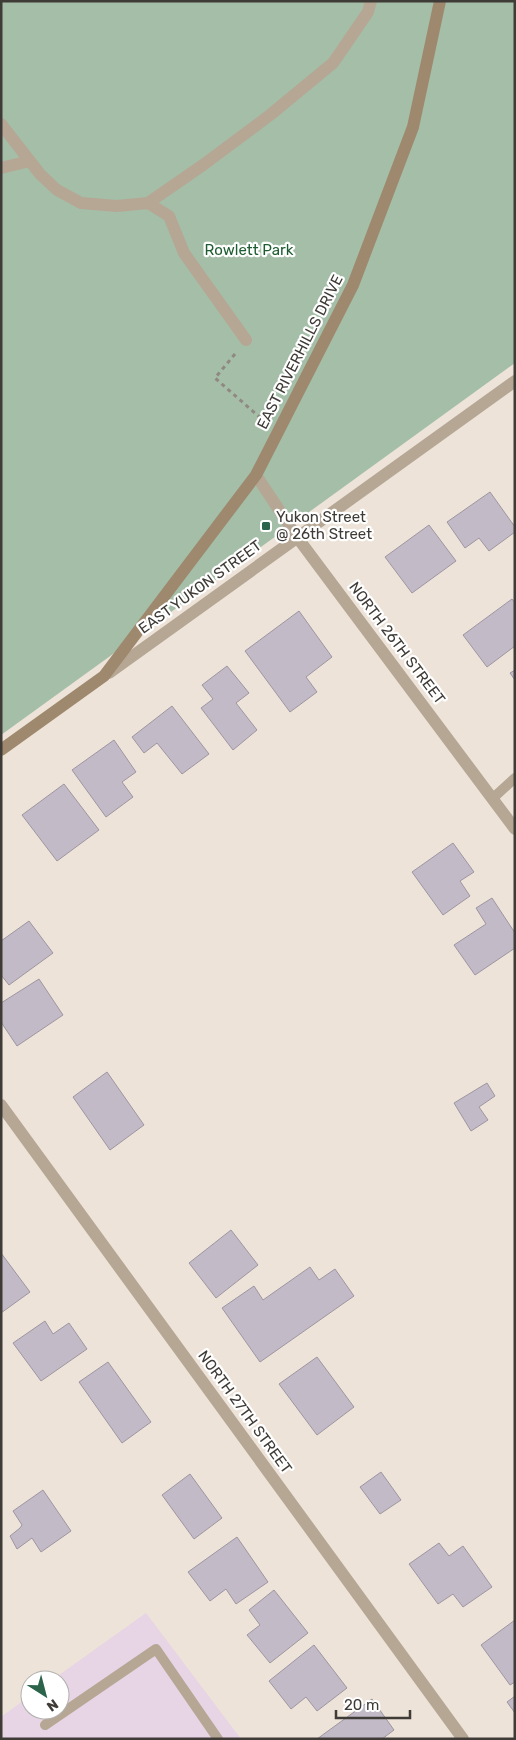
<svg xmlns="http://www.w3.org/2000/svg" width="516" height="1740" viewBox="0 0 516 1740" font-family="Rubik,sans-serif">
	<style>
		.commercial { fill: #e7d4e5 }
		.green { fill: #a4bea8 }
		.building { fill: #c2bac6; stroke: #9d96a2 }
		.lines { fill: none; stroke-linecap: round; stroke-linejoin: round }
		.path { stroke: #908982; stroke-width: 3; stroke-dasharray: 4 4; stroke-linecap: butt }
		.lane { stroke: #b6a795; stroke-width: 10 }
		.street { stroke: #b6a795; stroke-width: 12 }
		.secondary { stroke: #9e896e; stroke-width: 12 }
		.poi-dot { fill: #2b634b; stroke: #fff; stroke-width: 2 }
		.labels { text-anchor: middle; stroke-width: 4.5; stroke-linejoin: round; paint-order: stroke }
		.park-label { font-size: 15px; fill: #1d5d31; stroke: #fff }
		.street-label { font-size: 15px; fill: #3f3b37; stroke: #fff }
		.poi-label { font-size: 15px; fill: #3f3b37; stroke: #fff; text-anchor: start }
	</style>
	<rect width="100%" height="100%" fill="#ede3d8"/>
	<!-- commercial -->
	<path class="commercial" d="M146,1613L241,1739H1V1717L30,1696V1710H60V1680H52Z"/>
	<!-- green -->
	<path class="green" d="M1,1H515V363L1,735Z"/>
	<!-- building -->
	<path class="building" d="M490,492L515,527V532L489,551L479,538L465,548L447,522Z
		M429,525L456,561L412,593L385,557Z
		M512,599L515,603V646L487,667L463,635Z
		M299,611L332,657L306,677L317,692L290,712L245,651Z
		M227,666L249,693L236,703L257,730L233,750L201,708L213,699L202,685Z
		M515,670V680L510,673Z
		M172,706L209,754L182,774L157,743L144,753L132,737Z
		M114,740L136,772L122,782L133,797L106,817L72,770Z
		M64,784L99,830L57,861L22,815Z
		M453,843L474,872L460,881L470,896L443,915L412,872Z
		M492,898L515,933V948L475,975L454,945L486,924L476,908Z
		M29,921L53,953L9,985L1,975V941Z
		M39,979L63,1015L17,1046L1,1022V1003Z
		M107,1072L144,1125L110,1150L73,1097Z
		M487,1083L495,1096L479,1107L488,1120L471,1131L454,1103Z
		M231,1230L258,1265L216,1298L189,1263Z
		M1,1253L30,1292L1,1313Z
		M310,1267L319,1280L335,1269L354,1296L260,1362L222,1308L254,1286L263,1300Z
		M45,1321L53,1334L69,1323L87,1349L41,1381L13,1343Z
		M317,1357L354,1407L317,1435L279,1384Z
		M108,1362L151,1422L122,1443L79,1382Z
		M381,1472L401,1500L380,1514L360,1487Z
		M190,1474L222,1518L194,1539L162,1495Z
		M43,1490L71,1531L41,1552L32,1538L17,1549L10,1536L20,1528L22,1525L13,1511Z
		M237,1537L268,1582L236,1604L226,1589L210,1601L188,1572Z
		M439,1543L449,1556L463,1546L492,1587L463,1607L453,1594L438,1604L409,1564Z
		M274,1590L308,1633L270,1663L247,1635L260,1625L249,1610Z
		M515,1620V1682L510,1685L481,1645Z
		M314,1645L347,1688L317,1711L306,1697L291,1709L269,1681Z
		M515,1696V1713L507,1702Z
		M372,1699L394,1730L382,1739H317Z"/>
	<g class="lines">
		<!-- path -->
		<path class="path" d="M235,354L215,378L264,421"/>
		<!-- lane -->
		<path class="lane" d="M492,799L515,778
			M45,1725L156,1649L218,1739"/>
		<!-- street -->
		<path class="street" d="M1,124L40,174L57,190L81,203L117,206L148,203L169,216L184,253L246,340
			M1,168L30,161
			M148,203L203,165L270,115L333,63L368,12L371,1
			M256,475L297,537L515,829
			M109,673L515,381
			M1,1105L463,1739"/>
		<!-- secondary -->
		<path class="secondary" d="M1,750L104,676L256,475L353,285L413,127L440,1"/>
	</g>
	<!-- markers -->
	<rect class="poi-dot" x="261" y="521" width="10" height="10" rx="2.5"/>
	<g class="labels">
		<!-- park labels -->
		<g class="park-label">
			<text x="249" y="255">Rowlett Park</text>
		</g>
		<!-- street labels -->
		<g class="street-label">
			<text transform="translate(300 352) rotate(-63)" y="5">EAST RIVERHILLS DRIVE</text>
			<text transform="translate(200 587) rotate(-36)" y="5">EAST YUKON STREET</text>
			<text transform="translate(397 643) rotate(53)" y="5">NORTH 26TH STREET</text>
			<text transform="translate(245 1412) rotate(54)" y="5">NORTH 27TH STREET</text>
		</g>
		<!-- poi labels -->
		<g class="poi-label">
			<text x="276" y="522">Yukon Street<tspan x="276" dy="17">@ 26th Street</tspan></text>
		</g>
	</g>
	<!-- border -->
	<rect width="516" height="1740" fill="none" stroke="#3f3b37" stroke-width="5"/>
	<!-- north arrow -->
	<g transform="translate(45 1695) rotate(144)"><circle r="24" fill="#ffffff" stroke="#b2b1af"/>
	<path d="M0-4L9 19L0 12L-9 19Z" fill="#2b634b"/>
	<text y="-8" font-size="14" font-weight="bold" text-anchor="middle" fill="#3f3b37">N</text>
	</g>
	<!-- scale -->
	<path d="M336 1710v8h74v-8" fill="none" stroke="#3f3b37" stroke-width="2.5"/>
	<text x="344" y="1710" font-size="15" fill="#3f3b37" stroke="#ffffff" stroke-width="4" paint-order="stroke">20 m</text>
</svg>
